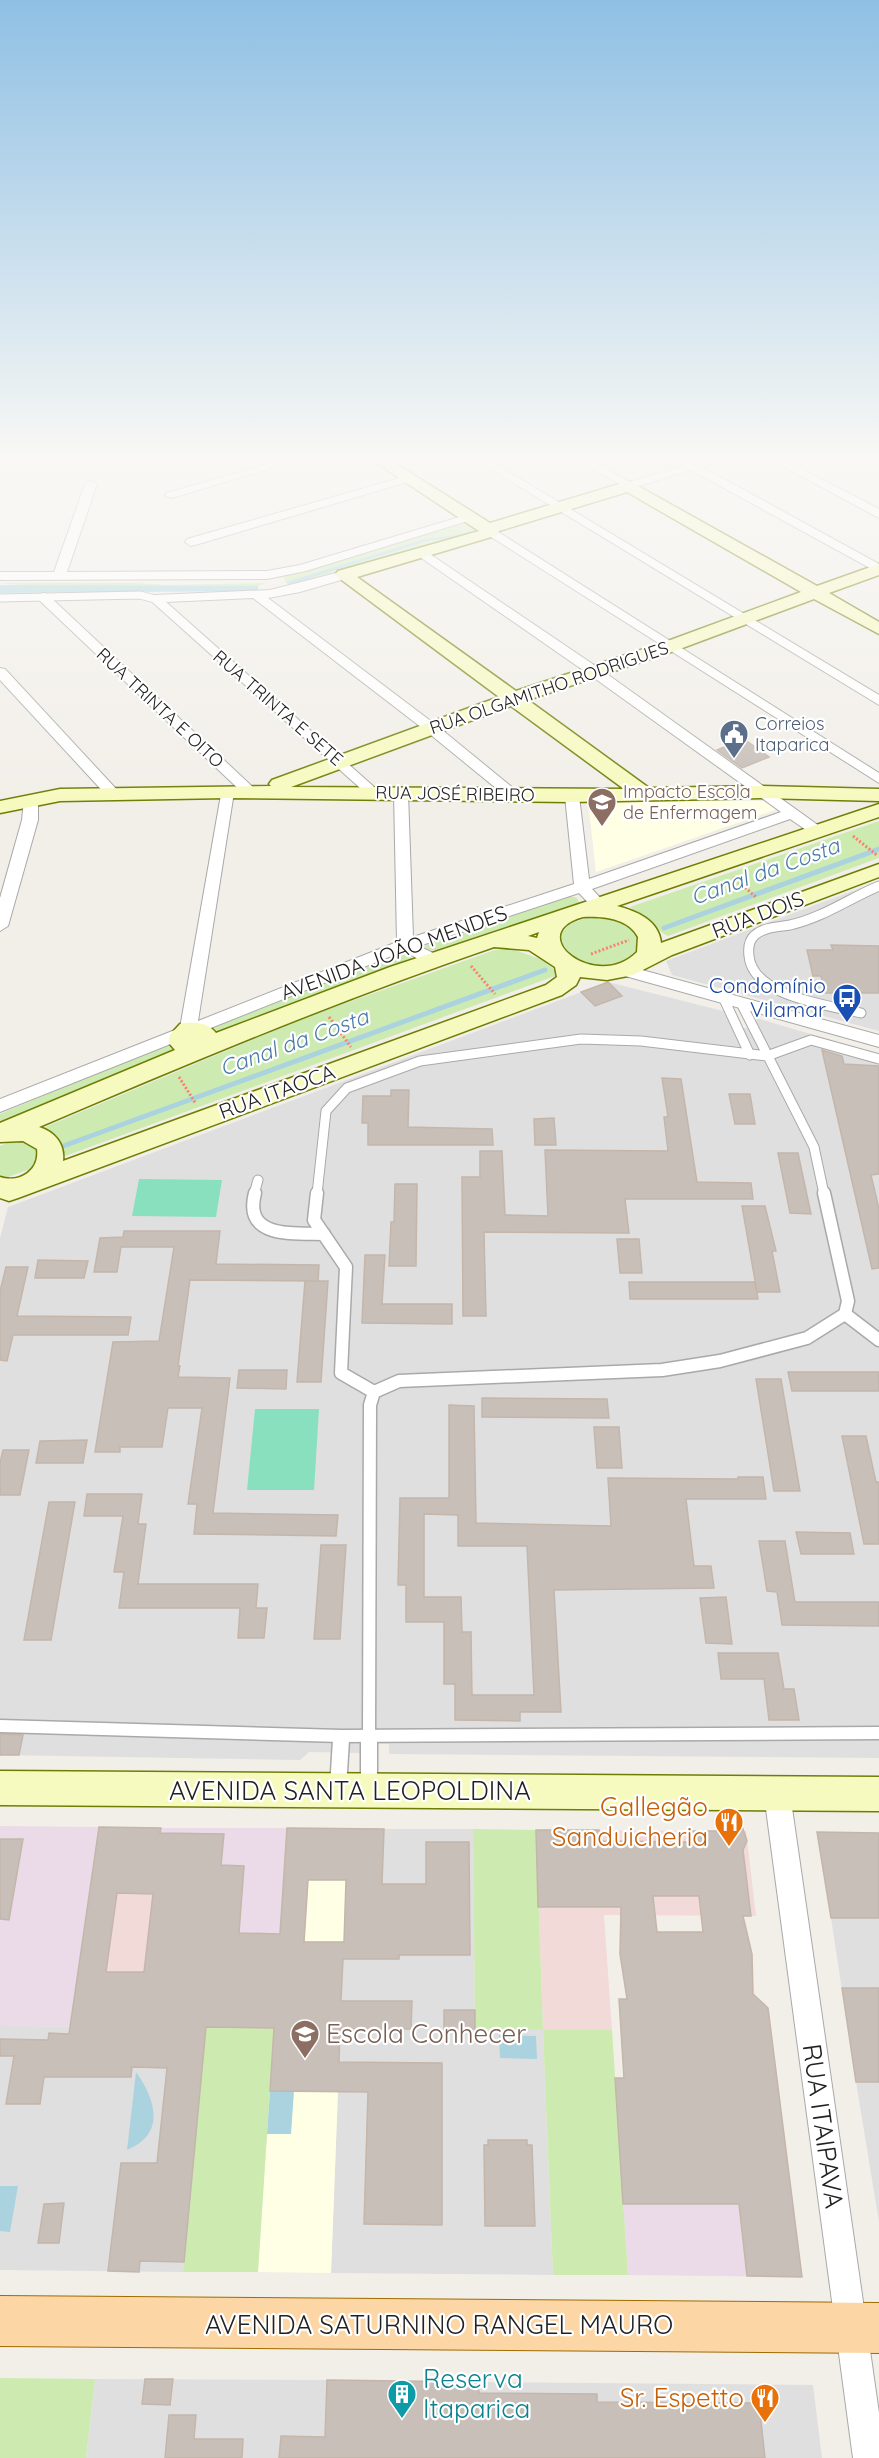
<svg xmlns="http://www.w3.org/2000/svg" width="879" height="2458" viewBox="0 0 879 2458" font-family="Quicksand,sans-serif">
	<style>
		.residential { fill: #e0dfdf }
		.commercial { fill: #f2dad9 }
		.industrial { fill: #ebdbe8 }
		.education { fill: #ffffe5 }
		.grass { fill: #cdebb0 }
		.pitch { fill: #88e0be }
		.water { fill: #aad3df }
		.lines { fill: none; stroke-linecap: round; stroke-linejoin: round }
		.stream { stroke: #aad3df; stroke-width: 5 }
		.building { fill: #c7bfb8; stroke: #c4b6ab; stroke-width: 1.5; fill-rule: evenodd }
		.lane-far3-casing { stroke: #a9a9a9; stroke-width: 9 }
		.lane-far2-casing { stroke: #a9a9a9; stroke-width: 11 }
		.lane-far1-casing { stroke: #a9a9a9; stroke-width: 15 }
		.lane-casing { stroke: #a9a9a9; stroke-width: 19 }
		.street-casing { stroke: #a9a9a9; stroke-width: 2 }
		.secondary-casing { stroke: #707d05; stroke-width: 3 }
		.primary-casing { stroke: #a06b00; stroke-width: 2 }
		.path { stroke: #fa8072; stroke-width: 3; stroke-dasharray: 2 2; stroke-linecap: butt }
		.lane-far3 { stroke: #fff; stroke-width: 7 }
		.lane-far2 { stroke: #fff; stroke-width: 9 }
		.lane-far1 { stroke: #fff; stroke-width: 12 }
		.lane { stroke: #fff; stroke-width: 16 }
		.street { fill: #fff; fill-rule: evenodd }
		.secondary { fill: #f7fabf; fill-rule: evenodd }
		.primary { fill: #fcd6a4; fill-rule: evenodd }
		.labels { text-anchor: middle; stroke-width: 4.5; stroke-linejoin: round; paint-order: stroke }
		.far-street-label { font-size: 18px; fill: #222; stroke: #fff }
		.far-service-label { font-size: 18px; fill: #4e5e75; stroke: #fff; text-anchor: start }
		.far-education-label { font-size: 18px; fill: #785e54; stroke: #fff; text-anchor: start }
		.street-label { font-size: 21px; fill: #222; stroke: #fff }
		.transit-label { font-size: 21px; fill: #164399; stroke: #fff; text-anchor: end }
		.water-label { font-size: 22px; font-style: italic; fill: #4a7aab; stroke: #fff }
		.near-street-label { font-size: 26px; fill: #222; stroke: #fff }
		.near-food-label { font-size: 26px; fill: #c56008; stroke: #fff; text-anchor: end }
		.near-education-label { font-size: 26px; fill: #785e54; stroke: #fff; text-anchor: start }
		.near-culture-label { font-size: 26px; fill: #0d838f; stroke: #fff; text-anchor: start }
	</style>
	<rect width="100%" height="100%" fill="#f2efe9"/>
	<!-- residential -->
	<path class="residential" d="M879,881V1031L672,975L666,961Z
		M608,982L723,1011L731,1026L758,1030L756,1018L879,1054V1758L389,1754V1744L361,1743L360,1753L309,1752L300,1760L0,1755V1238L8,1207Z
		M348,1829H473L475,2029L543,2030L553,2275L331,2273Z
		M831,1918H879V2222L856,2082Z
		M0,2026L206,2027L183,2272L0,2270Z
		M95,2379L327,2380L324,2458H86Z
		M478,2382L813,2385L822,2458H479Z"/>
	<!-- commercial -->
	<path class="commercial" d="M99,1827L161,1828L137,2027L70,2026Z
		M536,1830L746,1831L756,1916L604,1915L612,2030H543Z"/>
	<!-- industrial -->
	<path class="industrial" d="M0,1826L99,1827L70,2026H0Z
		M161,1828H287L274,2028L137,2027Z
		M615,2078L777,2079L802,2277L628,2275Z"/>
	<!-- education -->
	<path class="education" d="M588,800L768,801L778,809L596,872Z
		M287,1828L348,1829L331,2273L258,2272Z"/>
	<!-- grass -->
	<path class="grass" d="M460,524L471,525L479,531L474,535L470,533L424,539L286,582L283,577Z
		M461,537L300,585L290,587L288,584L427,541Z
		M0,583H135L170,585L266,583L258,586H30Z
		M879,821V858L668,936C664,935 636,912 630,907Z
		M570,896L577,898L579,903L438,950H429L423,946Z
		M586,918C606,915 630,919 639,939L638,952C610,975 587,970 561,948L560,935L569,924Z
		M509,948L540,959L555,970V976L0,1180V1146L304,1018L495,950Z
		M405,954L411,955V958L217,1033H213L207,1027L394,955Z
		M167,1044H170L174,1049L0,1123V1114Z
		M473,1829L536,1830L543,2030H612L628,2275H553L543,2030L475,2029Z
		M206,2027L274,2028L258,2272H183Z
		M0,2378L95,2379L86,2458H0Z"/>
	<!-- pitch -->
	<path class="pitch" d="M139,1179L222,1180L216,1217L132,1216Z
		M255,1409H319L314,1490H247Z"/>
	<!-- water -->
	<path class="water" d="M470,533L474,535L427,541L298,582L288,584L286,582L424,539Z
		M0,585L258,586V591L0,593Z
		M499,2035L536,2036L537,2059L500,2058Z
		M136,2072C156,2100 166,2134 127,2150Z
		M270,2091H294L291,2134H267Z
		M0,2186H18L10,2232L0,2231Z"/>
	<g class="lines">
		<!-- stream -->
		<path class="stream" d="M664,928L879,849
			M55,1149L545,970"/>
	</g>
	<!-- building -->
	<path class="building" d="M744,739L769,757L742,768L717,750Z
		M831,945L879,946V993H825L821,976H813L807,950H833Z
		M608,982L622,996L595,1006L581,992Z
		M822,1050L842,1056L844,1064L879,1066V1174L871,1175L879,1209V1268L872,1269Z
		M662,1078L681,1079L697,1182L751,1183L753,1199H625L629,1233L484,1232L486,1316H463L462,1177H480V1151H502L505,1215L548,1216L545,1150L668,1151L664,1117H668Z
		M391,1090H409L408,1127L492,1129L493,1145H368V1123H362L363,1096H391Z
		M729,1094H750L755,1124H735Z
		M554,1118L556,1145H535L534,1119Z
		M778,1153H798L811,1214L790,1213Z
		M395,1184H417L416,1266H389L391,1222H394Z
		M742,1206H765L776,1251H772L780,1292H757Z
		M124,1231H220L216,1264L319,1265L318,1281L190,1280L178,1366H180L178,1377L230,1378L213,1513L338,1515L336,1536L194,1534L197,1504H188L202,1408H168L162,1447H120V1452H95L113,1342L159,1341L174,1247H121L117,1272H94L100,1238L123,1237Z
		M617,1239H639L642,1273H620Z
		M365,1255H385L382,1304H452V1324L362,1323Z
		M38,1260L88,1261L84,1278H35Z
		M6,1267H28L17,1316L131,1317L128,1335H13L7,1361L0,1360V1291Z
		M305,1281H328L321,1382H297Z
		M629,1282H755L758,1299H630Z
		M239,1370H287L286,1389L237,1388Z
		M788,1372H879V1391H792Z
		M756,1379H781L800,1491H774Z
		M482,1398L607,1399L609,1418L482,1417Z
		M449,1405L474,1406L476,1523L611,1526L608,1478L738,1479V1477H763L766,1499H686L694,1566H711L714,1588L554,1590L561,1712H520V1721L455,1720V1684H444V1622H406V1585H398L400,1498H449ZM424,1514L458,1515V1546H527L534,1695H472L471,1632H462L461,1597H424Z
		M594,1427H619L622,1468H597Z
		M842,1436H866L876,1482H879V1544H864Z
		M87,1440L83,1463H36L40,1441Z
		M3,1450H29L20,1495H0V1463Z
		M87,1494H142L138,1524H146L138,1584H258L256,1608H267L264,1638H238L240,1608H119L124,1572H114L123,1516H84Z
		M49,1502H75L51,1640H24Z
		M796,1532L850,1533L854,1554H801Z
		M759,1541H785L795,1602H879V1626L782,1625L777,1592L767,1591Z
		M321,1545H346L340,1639H314Z
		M726,1597L732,1644L706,1643L700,1598Z
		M718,1653H778L784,1689H794L799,1720H769L764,1679H721Z
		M0,1734L23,1735L19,1755H0Z
		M742,1826L747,1841L743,1850L751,1916H743L752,1954L753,1994L768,2008L802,2277L747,2276L739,2204H623L615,2078H624L619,1999H627L620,1954L621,1907H538L536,1830H599V1841L693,1842L692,1831H723L730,1840ZM653,1896H699L703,1932H657Z
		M99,1827L161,1828L160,1833L224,1834L221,1865L244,1866L239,1933L280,1934L287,1828L384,1829L382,1884H426V1842H469L470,1955H399V1959H343L341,2001H412L411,2029H340L339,2062L442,2063V2225L364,2224L368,2092L270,2091L274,2028L206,2027L184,2262L140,2261L139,2272L108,2271L121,2163H157L167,2068L132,2067L131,2077H44L40,2104H6L14,2056H0V2039L48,2040L49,2033L69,2034ZM308,1880H346L344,1942H304ZM117,1893L153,1894L144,1972H106Z
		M817,1832L879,1833V1918H831Z
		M0,1839H23L9,1920L0,1919Z
		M842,1988H879V2082H856Z
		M444,2010H475V2029L444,2030Z
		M488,2140H527V2145H532L535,2226H485L484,2145H488Z
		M64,2203L59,2243H38L44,2204Z
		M145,2379H173L170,2405L142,2404Z
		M327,2380L478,2382L479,2393L597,2394V2402L759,2403L765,2458H279L281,2436L325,2437Z
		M169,2415H196L194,2439H243L242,2458H165Z"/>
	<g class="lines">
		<!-- lane-far3 casing -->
		<g class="lane-far3-casing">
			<path id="lane-far3" d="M0,598L140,595L155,599"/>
		</g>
		<!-- lane-far2 casing -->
		<g class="lane-far2-casing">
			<path id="lane-far2" d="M723,997L750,1055
				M741,1003L814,1147L824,1194
				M861,1013C829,1005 753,997 749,956C748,948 749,940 755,935C764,927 779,927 790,925C822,918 850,898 879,886
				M254,1194L258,1180
				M317,1194L326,1111L347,1088L420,1061L581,1039L641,1041L767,1056L811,1040L879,1059"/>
		</g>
		<!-- lane-far1 casing -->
		<g class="lane-far1-casing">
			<path id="lane-far1" d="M255,1193C243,1239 293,1233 324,1234
				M317,1193L314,1220L346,1267L341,1373L374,1392
				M845,1314L879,1340
				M0,1726L341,1736V1741
				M341,1736L879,1733
				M369,1741L370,1405L374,1392L399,1381L662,1370L720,1361L807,1338L845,1314L848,1301L824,1193"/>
		</g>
		<!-- lane casing -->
		<g class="lane-casing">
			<path id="lane" d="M338,1788L341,1740
				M369,1788V1740"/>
		</g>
		<!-- street casing -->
		<g class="street-casing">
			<path id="street" d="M282,460H299L175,497L171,498L165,495L167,493Z
				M476,460H489L879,695V705Z
				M576,460H590L630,482L683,466L676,460H689L694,462L718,460L717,462L702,467L879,564V573L691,470L629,489Z
				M771,460H785L879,509V518Z
				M871,460H879V464Z
				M410,475L416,478L414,480L195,545L191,546L185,542L187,539Z
				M91,481L97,484L67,572L267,571L300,565L466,515L470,513L476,517L474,519L306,571L267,579L0,580V572H54L85,484Z
				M492,528L879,773V783L488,535V529Z
				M421,548L600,669L797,810L822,828L825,831L822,834H812L790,819L592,889L607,905L605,908H593L579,893L419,946L439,956L441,960L439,964H427L404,951L0,1112V1099L180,1028L222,789H232L234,792L198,1021L397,942L394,793L396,790L401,789L408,793L413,937L574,884L565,796L567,793H577L579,796L589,879L781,812L590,675L417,555V549Z
				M344,571L350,575L348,578L300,592L268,598L436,725L518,792L520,795L518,798H508L426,731L253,598L166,602L381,793L374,797L369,796L149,599L155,595L270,590Z
				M43,593L47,594L257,791L259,794L257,797H247L39,600L37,597Z
				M0,668L5,669L119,792L121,795L119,798H109L0,680Z
				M31,795L38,799V820L8,926L0,931V898L22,820L24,799Z
				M624,965L879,1035V1047L618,974L616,970L618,966Z
				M777,1781L786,1785L790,1794L879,2413V2458H853L764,1794L768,1785Z"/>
		</g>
		<!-- secondary casing -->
		<g class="secondary-casing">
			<path id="secondary" d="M372,460H390L490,523L629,481L817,586L879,564V575L829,593L879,622V634L814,599L677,650L528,700L649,788L762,786L879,789V801L762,798L572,802L227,798L60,801L0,813V801L60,789L271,786L269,784L272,780L499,697L335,575L338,571L479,531ZM627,492L801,592L665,642L516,691L357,577L498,535L499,531ZM511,706L624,789L291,787Z
				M879,804V817L617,906C636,911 659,920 661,943L879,864V877L672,955L633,975L607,980L580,977L576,985L562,995L18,1198L9,1201L0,1198V1177C19,1183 40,1171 37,1149L23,1141L0,1142V1123L175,1050L169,1043V1036L180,1024C192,1021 207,1022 216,1033L390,967ZM583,917C602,916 628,918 638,937L637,952C596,993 522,934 583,917ZM539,932L537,938L528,936ZM494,947L529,950L555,967L557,977L546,985L63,1161C65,1144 55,1132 39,1127C189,1063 339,1000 494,947Z
				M0,1771L879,1777V1811L0,1805Z"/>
		</g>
		<!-- primary casing -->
		<g class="primary-casing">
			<path id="primary" d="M0,2296L879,2303V2353L0,2346Z"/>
		</g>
		<!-- path -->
		<path class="path" d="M853,836L878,856
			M733,877L757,898
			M591,954L629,940
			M471,966L495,994
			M329,1017L351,1047
			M179,1077L196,1104"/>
		<!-- lane-far3 -->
		<use href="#lane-far3" class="lane-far3"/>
		<!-- lane-far2 -->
		<use href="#lane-far2" class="lane-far2"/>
		<!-- lane-far1 -->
		<use href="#lane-far1" class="lane-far1"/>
		<!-- lane -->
		<use href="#lane" class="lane"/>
		<!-- street -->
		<use href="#street" class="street"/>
		<!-- secondary -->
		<use href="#secondary" class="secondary"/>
		<!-- primary -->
		<use href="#primary" class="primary"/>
	</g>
	<!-- sky -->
	<linearGradient id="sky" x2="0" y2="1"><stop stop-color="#8fc0e4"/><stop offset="0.57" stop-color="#f9f8f5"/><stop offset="1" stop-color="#f9f8f5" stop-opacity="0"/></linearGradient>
	<rect width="879" height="804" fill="url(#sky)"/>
	<!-- icons -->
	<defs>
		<g id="civic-pin" transform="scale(1.5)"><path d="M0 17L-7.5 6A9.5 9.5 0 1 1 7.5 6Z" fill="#5c6f8a" stroke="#fff"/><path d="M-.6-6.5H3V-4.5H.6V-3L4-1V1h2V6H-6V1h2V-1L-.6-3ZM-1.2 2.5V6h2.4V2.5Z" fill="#fff"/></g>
		<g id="university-pin" transform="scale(1.5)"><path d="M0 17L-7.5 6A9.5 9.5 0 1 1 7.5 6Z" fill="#8d6e63" stroke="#fff"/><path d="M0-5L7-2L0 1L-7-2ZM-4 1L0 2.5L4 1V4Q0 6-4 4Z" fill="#fff"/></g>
		<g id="bus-pin" transform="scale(1.5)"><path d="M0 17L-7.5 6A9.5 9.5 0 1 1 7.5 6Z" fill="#1a4fb4" stroke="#fff"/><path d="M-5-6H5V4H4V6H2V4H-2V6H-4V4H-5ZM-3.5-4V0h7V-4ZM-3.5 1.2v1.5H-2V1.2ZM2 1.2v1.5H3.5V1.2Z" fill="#fff"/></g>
		<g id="restaurant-pin" transform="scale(1.5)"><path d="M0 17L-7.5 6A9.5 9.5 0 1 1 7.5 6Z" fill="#e8710a" stroke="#fff"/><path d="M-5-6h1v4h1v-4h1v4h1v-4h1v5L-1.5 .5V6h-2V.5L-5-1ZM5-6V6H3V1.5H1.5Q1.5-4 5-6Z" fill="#fff"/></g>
		<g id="school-pin" transform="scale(1.5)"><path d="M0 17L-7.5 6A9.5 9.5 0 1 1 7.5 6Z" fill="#8d6e63" stroke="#fff"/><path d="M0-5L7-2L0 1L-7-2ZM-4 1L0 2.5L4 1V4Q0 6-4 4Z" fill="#fff"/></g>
		<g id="building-pin" transform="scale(1.5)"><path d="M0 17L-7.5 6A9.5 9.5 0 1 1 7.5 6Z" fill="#0f9aa8" stroke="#fff"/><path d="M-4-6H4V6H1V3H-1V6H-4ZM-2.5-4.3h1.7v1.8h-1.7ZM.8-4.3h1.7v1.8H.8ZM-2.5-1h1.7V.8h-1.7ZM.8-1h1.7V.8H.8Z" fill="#fff"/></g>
	</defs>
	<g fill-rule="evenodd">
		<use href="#civic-pin" x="734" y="734"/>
		<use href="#university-pin" x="602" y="802"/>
		<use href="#bus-pin" x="847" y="998"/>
		<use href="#restaurant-pin" x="729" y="1822"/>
		<use href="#school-pin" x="305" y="2034"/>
		<use href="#building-pin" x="402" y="2394"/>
		<use href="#restaurant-pin" x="765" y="2398"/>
	</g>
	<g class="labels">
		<!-- far-street labels -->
		<g class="far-street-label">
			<text transform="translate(549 688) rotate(-19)" y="6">RUA OLGAMITHO RODRIGUES</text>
			<text transform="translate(160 708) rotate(43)" y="6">RUA TRINTA E OITO</text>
			<text transform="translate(278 708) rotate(41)" y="6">RUA TRINTA E SETE</text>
			<text transform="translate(455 794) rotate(1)" y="6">RUA JOSÉ RIBEIRO</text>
		</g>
		<!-- far-service labels -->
		<g class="far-service-label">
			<text x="755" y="730">Correios<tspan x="755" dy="21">Itaparica</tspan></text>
		</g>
		<!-- far-education labels -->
		<g class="far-education-label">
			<text x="623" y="798">Impacto Escola<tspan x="623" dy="21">de Enfermagem</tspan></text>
		</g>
		<!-- street labels -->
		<g class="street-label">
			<text transform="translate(758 915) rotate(-21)" y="7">RUA DOIS</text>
			<text transform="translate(394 953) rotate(-20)" y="7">AVENIDA JOÃO MENDES</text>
			<text transform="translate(277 1092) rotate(-20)" y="7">RUA ITAOCA</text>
		</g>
		<!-- transit labels -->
		<g class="transit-label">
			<text x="826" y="993">Condomínio<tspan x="826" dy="24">Vilamar</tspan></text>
		</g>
		<!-- water labels -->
		<g class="water-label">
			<text transform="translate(765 871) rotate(-20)" y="8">Canal da Costa</text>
			<text transform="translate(294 1042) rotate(-20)" y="8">Canal da Costa</text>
		</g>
		<!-- near-street labels -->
		<g class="near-street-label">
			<text x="350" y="1800">AVENIDA SANTA LEOPOLDINA</text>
			<text transform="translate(823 2126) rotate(82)" y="9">RUA ITAIPAVA</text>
			<text x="439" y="2334">AVENIDA SATURNINO RANGEL MAURO</text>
		</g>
		<!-- near-food labels -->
		<g class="near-food-label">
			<text x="708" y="1816">Gallegão<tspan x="708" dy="30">Sanduicheria</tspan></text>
			<text x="744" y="2407">Sr. Espetto</text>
		</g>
		<!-- near-education labels -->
		<g class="near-education-label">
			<text x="326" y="2043">Escola Conhecer</text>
		</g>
		<!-- near-culture labels -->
		<g class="near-culture-label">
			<text x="423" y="2388">Reserva<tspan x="423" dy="30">Itaparica</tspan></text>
		</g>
	</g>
</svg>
